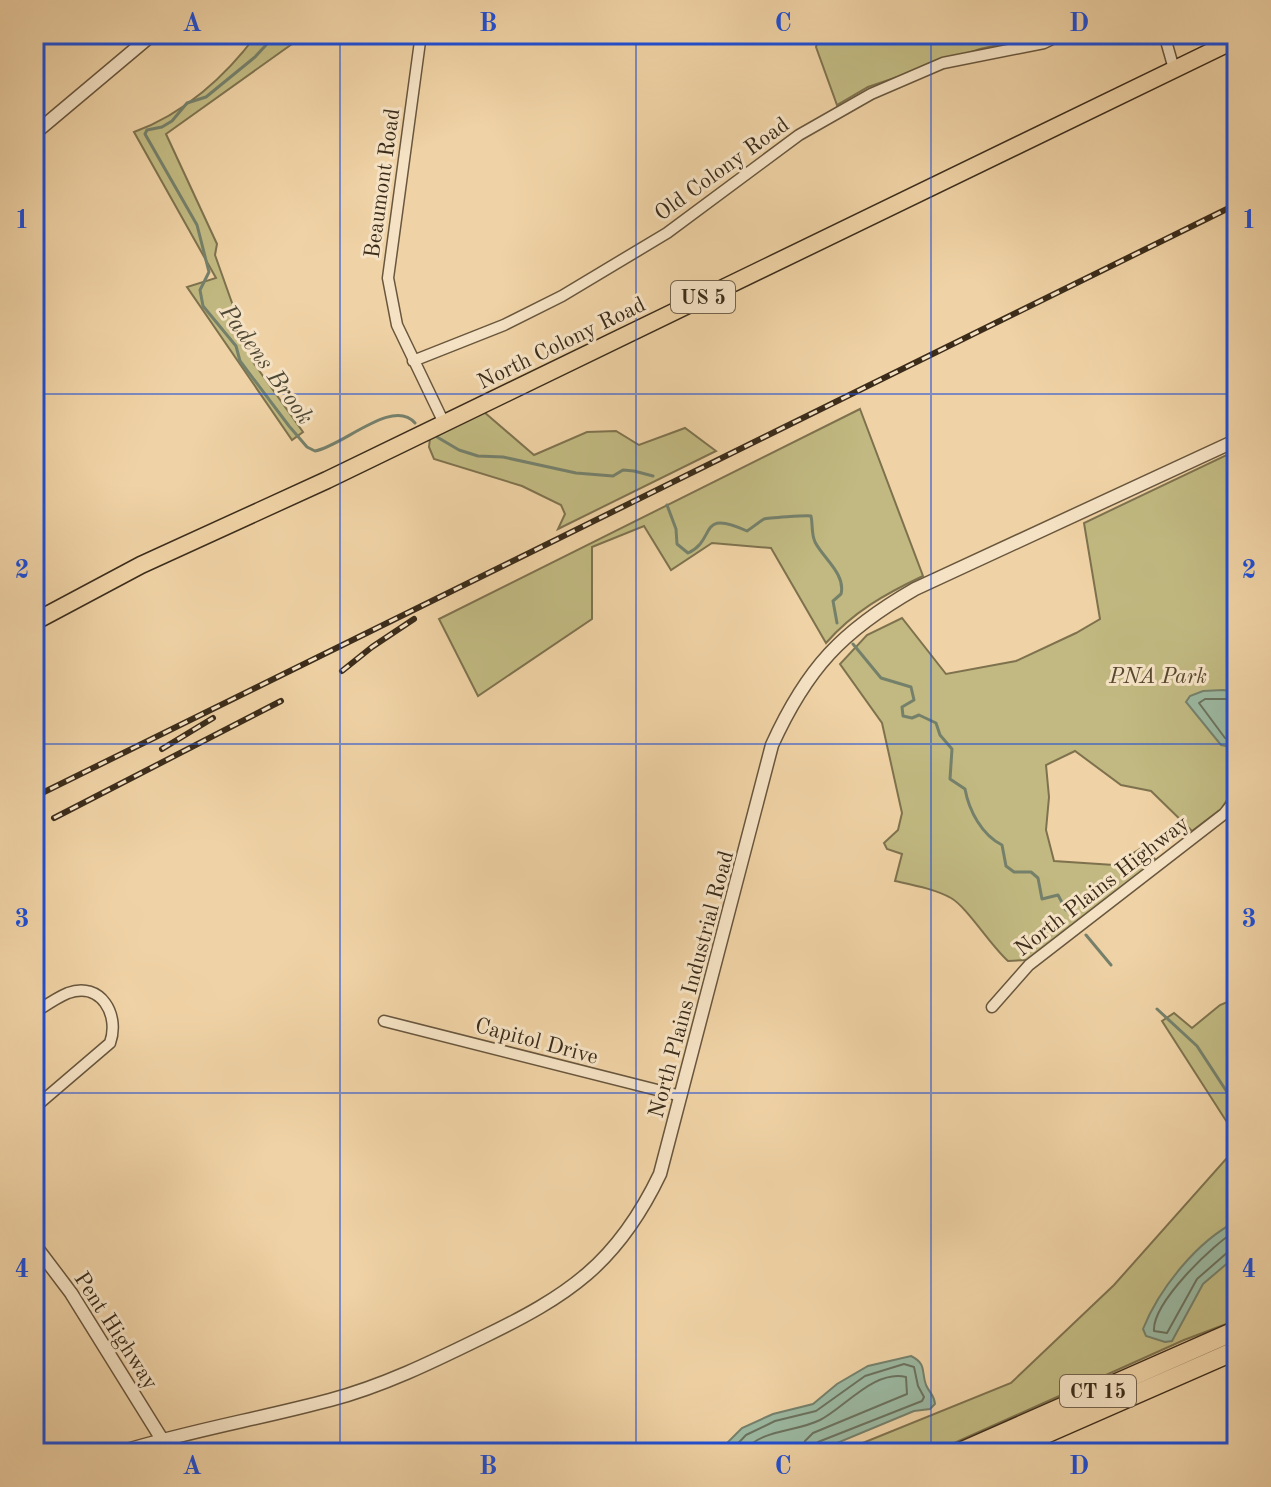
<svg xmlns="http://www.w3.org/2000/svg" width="1271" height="1487" viewBox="0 0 1271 1487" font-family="'Old Standard TT',serif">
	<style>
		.green { fill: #c1b981; stroke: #7e724e; stroke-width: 2 }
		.water { fill: #9bb8a1; stroke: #75806b; stroke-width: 2 }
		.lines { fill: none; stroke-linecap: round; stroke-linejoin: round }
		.shore { stroke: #6b725e; stroke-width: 2 }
		.stream { stroke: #75806b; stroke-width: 3 }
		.minor-casing { stroke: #68563d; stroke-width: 13 }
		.tertiary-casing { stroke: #68563d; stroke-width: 15 }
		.primary-casing { stroke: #3b2c1a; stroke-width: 19 }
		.motorway-casing { stroke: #3b2c1a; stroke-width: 21 }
		.minor { stroke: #f5e2c4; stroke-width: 10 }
		.tertiary { stroke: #f5e2c4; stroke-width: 12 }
		.primary { stroke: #efd2a5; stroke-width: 16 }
		.motorway { stroke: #efd2a5; stroke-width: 18 }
		.rail-casing { stroke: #3b2c1a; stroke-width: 6 }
		.rail { stroke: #f5e2c4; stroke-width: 3; stroke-dasharray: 9; stroke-linecap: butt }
		.grid { fill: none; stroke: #1d4ed8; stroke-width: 2; stroke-opacity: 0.55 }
		.labels { text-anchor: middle; stroke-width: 6; stroke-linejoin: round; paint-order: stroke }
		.shield { fill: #f5e2c4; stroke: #73634d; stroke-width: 2 }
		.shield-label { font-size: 20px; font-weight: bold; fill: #3b2c1a }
		.street-label { font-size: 22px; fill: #3b2c1a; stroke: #f5e2c4 }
		.park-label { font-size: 22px; font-style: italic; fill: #56482f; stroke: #f5e2c4 }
		.water-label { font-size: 24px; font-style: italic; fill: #4e4835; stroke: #f5e2c4 }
		.neatline { fill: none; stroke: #1d4ed8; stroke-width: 3 }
		.grid-label { font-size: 26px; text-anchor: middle; font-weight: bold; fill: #1d4ed8 }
	</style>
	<rect width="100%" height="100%" fill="#efd2a5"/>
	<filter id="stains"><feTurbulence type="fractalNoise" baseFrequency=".0025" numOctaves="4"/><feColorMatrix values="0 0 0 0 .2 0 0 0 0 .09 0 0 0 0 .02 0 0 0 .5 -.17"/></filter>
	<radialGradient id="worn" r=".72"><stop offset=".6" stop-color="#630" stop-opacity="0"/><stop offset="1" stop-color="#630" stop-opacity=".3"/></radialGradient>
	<!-- green -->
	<path class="green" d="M257,34H306L166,134L217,244L215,255L253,362L303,432L292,440L187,287L216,278L134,132C184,114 226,76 257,34Z
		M820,34H1049L980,49L868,87L837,105L816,47Z
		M860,409L923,576C885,594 853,612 826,643L771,548L712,543L671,570L644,526L592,547V619L478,696L439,619Z
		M484,412L534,455L587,432L616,431L639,445L685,428L716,451L558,529L565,514L561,505L522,486L434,459L429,447L430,438Z
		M1237,450V785L1221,809L1192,831L1151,791L1121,785L1075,751L1046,765L1049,797L1046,830L1054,861L1114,865L1143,847L1155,859L1147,868L1028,960L1008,961C990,945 967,907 951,898C935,889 913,885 895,881L902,854L887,849L884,843L898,830L902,813L882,723L840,664L867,635L902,618L946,674L1016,661L1076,633L1100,619L1084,523Z
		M1237,998V1320L1184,1340L932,1453H838L1011,1383L1114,1285L1235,1149L1232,1130L1162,1021L1174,1013L1192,1028L1220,1005Z"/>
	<!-- water -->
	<path class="water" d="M1223,690L1237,692V748L1221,745L1186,702L1190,696L1203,691Z
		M1237,1221V1255L1203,1284L1172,1341L1165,1342L1146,1336L1143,1329C1159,1289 1197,1241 1237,1221Z
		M911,1356C927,1364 921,1371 926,1385C930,1394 934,1394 935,1404L930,1409L914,1411L813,1453H717L742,1428L773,1414L813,1404L837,1384L868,1366Z"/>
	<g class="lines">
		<!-- shore -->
		<path class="shore" d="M1237,699H1205L1199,703L1225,738L1237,740
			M1237,1230C1213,1244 1152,1303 1154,1331L1167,1333L1197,1279L1229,1251L1237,1249
			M729,1453L746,1435L775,1421L816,1411L865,1376L904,1364L914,1367L918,1386L924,1397L922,1401L818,1442L814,1446L813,1453
			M742,1453C762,1428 794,1433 820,1420C844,1408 875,1369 906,1377L907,1394L813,1433L805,1441L802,1453"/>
		<!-- stream -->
		<path class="stream" d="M286,34L267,44L255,57L206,97L187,103L172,121L162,127L147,130L145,134L197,225L209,272L200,290L203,306L236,346L240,361L289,426L307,447L315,451C343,446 393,397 415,423
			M437,437L459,450L478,456L503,457L576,473L613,476L623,470L634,471L653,476
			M667,505L676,529L677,544L688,553C717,540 697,508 747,531C753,527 759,522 764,519C767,518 807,515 811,516C813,525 811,533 815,542C823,558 846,574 841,594L833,601L837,623
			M853,644L881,678L911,687L914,700L902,707L903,716L912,718L919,715L936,723L940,735L952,749L950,779L965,789C969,811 982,835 1002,845L1006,866L1014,872H1031L1038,878L1042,899L1058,895L1066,910L1072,914
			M1086,935L1111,965
			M1157,1009L1197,1046L1227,1092L1237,1101"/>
		<!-- minor casing -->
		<g class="minor-casing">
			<path id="minor" d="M421,34L388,278L397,325L444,423
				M1164,34L1174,69
				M413,361L504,325L562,296L667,233L799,135L871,94L943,63L1044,43L1063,34
				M992,1007L1029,965L1224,814L1237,798
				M34,1013C45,1006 56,998 68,993C101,981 120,1015 110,1043L34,1108
				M384,1021L681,1096"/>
		</g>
		<!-- tertiary casing -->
		<g class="tertiary-casing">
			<path id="tertiary" d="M1232,41L1237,60
				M34,134L153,34
				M34,1244L71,1293L163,1441
				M117,1453C187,1431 259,1419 330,1400C383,1386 432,1362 481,1338C568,1296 617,1264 660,1174L772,745C807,668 842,631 915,589L1237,440"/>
		</g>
		<!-- primary casing -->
		<g class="primary-casing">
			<path id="primary" d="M34,622L141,565L327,480L1237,39"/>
		</g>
		<!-- motorway casing -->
		<g class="motorway-casing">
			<path id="motorway" d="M958,1453L1237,1330
				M1002,1453L1237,1350"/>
		</g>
		<!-- minor -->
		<use href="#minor" class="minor"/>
		<!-- tertiary -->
		<use href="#tertiary" class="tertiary"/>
		<!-- primary -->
		<use href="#primary" class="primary"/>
		<!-- motorway -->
		<use href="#motorway" class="motorway"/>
		<!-- rail casing -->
		<g class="rail-casing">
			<path id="rail" d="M342,671L372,647L414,619
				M162,749L213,718
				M34,797L1237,204
				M54,818L281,701"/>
		</g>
		<!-- rail -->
		<use href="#rail" class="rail"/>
	</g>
	<!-- grid -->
	<path class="grid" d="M340,34V1453M636,34V1453M931,34V1453M34,394H1237M34,744H1237M34,1093H1237"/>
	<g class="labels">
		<!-- shield labels -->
		<g class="shield">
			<rect x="671" y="281" width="64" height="32" rx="6"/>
			<rect x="1060" y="1375" width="76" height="32" rx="6"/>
		</g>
		<g class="shield-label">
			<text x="703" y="304">US 5</text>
			<text x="1098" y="1398">CT 15</text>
		</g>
		<!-- street labels -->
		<g class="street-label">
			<text transform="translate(721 168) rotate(-36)" y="8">Old Colony Road</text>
			<text transform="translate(381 183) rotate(-82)" y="8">Beaumont Road</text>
			<text transform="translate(561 342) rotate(-26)" y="8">North Colony Road</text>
			<text transform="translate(1101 885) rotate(-38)" y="8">North Plains Highway</text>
			<text transform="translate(690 984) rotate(-75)" y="8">North Plains Industrial Road</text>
			<text transform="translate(537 1040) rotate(15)" y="8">Capitol Drive</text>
			<text transform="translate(117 1330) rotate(57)" y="8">Pent Highway</text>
		</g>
		<!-- park labels -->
		<g class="park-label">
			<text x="1158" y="683">PNA Park</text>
		</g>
		<!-- water labels -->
		<g class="water-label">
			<text transform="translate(267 364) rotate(54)" y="8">Padens Brook</text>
		</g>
	</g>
	<!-- margin -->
	<rect width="1271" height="1487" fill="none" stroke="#efd2a5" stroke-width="88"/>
	<rect x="44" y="44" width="1183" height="1399" class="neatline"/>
	<g class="grid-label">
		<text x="192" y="31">A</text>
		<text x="488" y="31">B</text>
		<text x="783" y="31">C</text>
		<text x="1079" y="31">D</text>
		<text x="22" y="228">1</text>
		<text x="1249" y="228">1</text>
		<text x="22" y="578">2</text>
		<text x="1249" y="578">2</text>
		<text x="22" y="927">3</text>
		<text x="1249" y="927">3</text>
		<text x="22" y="1277">4</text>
		<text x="1249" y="1277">4</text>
		<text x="192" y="1474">A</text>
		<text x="488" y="1474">B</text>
		<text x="783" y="1474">C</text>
		<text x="1079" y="1474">D</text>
	</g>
	<rect width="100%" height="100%" filter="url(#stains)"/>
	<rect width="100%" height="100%" fill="url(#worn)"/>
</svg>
